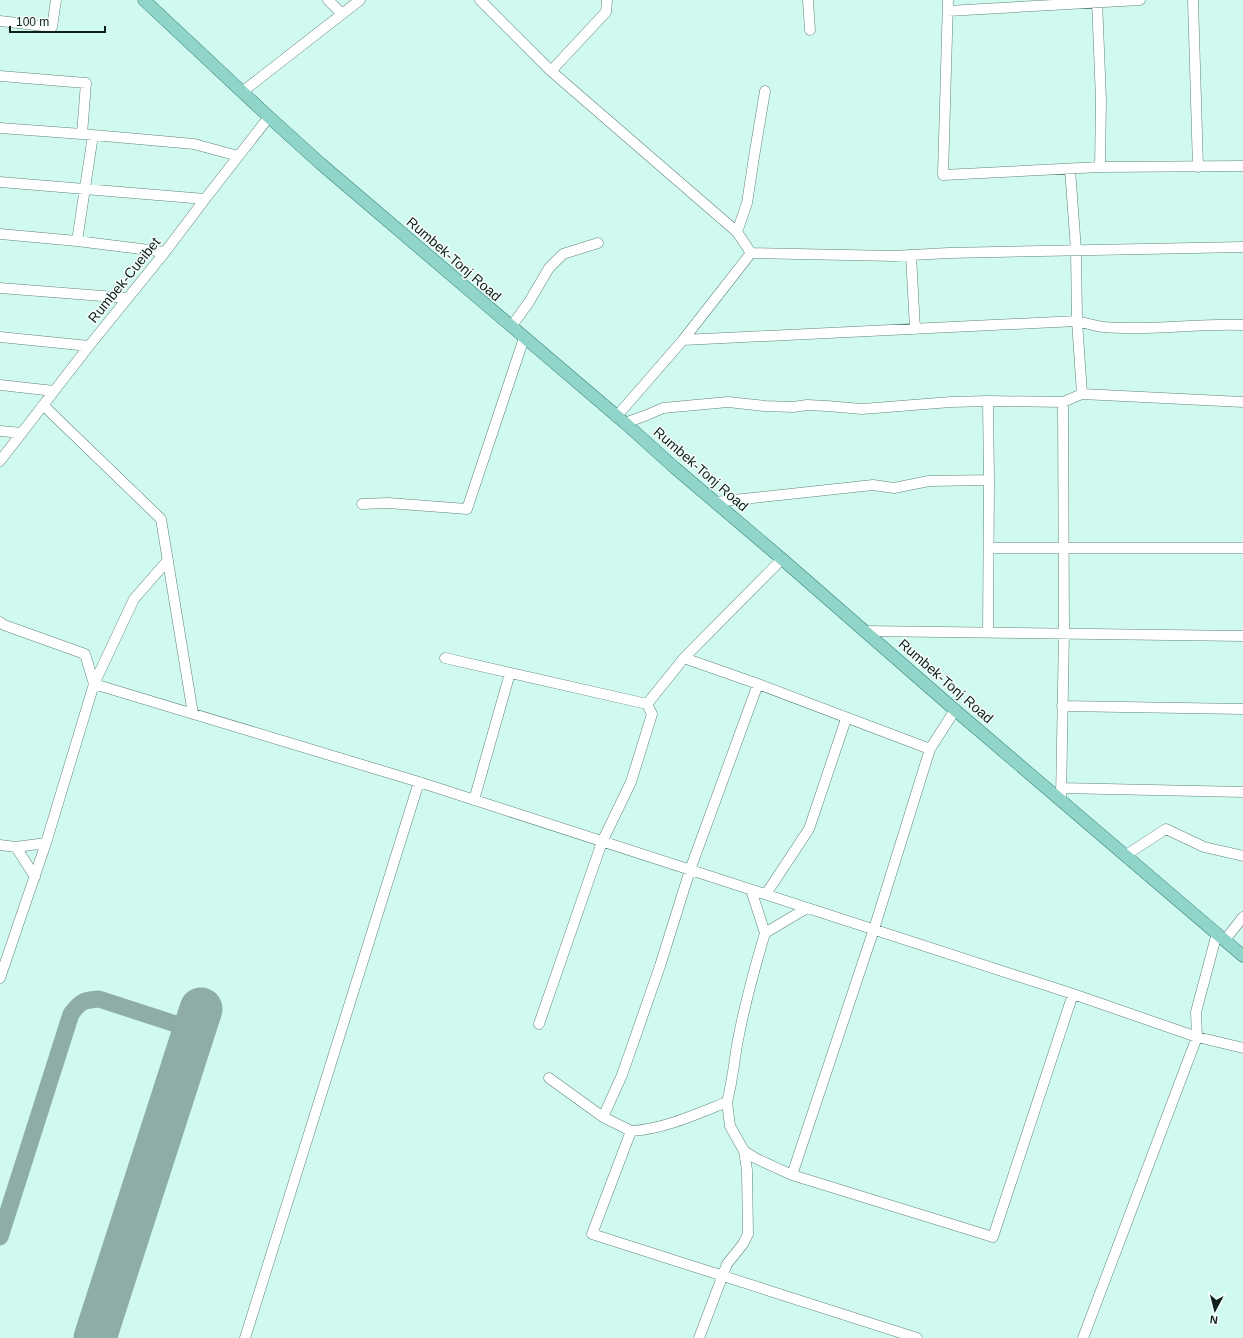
<svg xmlns="http://www.w3.org/2000/svg" width="1243" height="1338" viewBox="0 0 1243 1338" font-family="Helvetica,sans-serif">
	<style>
		.lines { fill: none; stroke-linecap: round; stroke-linejoin: round }
		.taxiway { stroke: #8dada6; stroke-width: 17 }
		.runway { stroke: #8dada6; stroke-width: 43 }
		.minor-casing { stroke: #5f857e; stroke-width: 11 }
		.major-casing { stroke: #348276; stroke-width: 13 }
		.minor { stroke: #fff; stroke-width: 10 }
		.major { stroke: #91d4ca; stroke-width: 12 }
		.labels { text-anchor: middle; stroke-width: 3; stroke-linejoin: round; paint-order: stroke }
		.street-label { font-size: 14px; fill: #0f1f1c; stroke: #f6fefc }
	</style>
	<rect width="100%" height="100%" fill="#d0f9f0"/>
	<g class="lines">
		<!-- taxiway -->
		<path class="taxiway" d="M0,1237L71,1014C80,1002 83,1000 99,999L194,1030"/>
		<!-- runway -->
		<path class="runway" d="M95,1338L201,1009"/>
		<!-- minor casing -->
		<g class="minor-casing">
			<path id="minor" d="M328,0L342,14
				M480,0L551,71L737,232L751,253L894,256L948,253L1243,247
				M808,0L810,30
				M948,0L943,175L1100,167L1243,166
				M1097,0L1101,100L1100,167
				M1193,0L1198,167
				M948,11L1140,0
				M0,21L52,27L56,0
				M551,71L606,12L607,0
				M0,76L86,83L82,134
				M242,92L360,0
				M0,128L82,134L194,144L238,156
				M1070,169L1076,250L1077,321L1082,394
				M0,182L205,199
				M737,232L747,203L754,157L765,91
				M0,234L77,241L165,252
				M77,241L93,135
				M911,255L915,329
				M0,288L128,298
				M511,327L529,302L549,268L563,254L598,243
				M0,337L89,346
				M683,340L751,253
				M0,385L54,391
				M43,405L161,519L193,714
				M616,417L683,340L1077,321C1085,323 1095,326 1104,327C1150,331 1197,323 1243,325
				M625,423L647,415L663,408L728,402L765,406L793,407L807,405L827,406L862,409L951,402L988,401L1063,402L1082,394L1243,402
				M0,431L22,433
				M0,461L89,346L165,252L205,199L269,117
				M715,502L873,485L894,488L929,481L989,480L988,401
				M362,504L388,503L467,509L524,338
				M989,548H1243
				M0,622L4,625L85,654L94,684
				M865,631L1243,636
				M988,632L989,480
				M445,658L647,704L684,658L782,559
				M684,658L758,684L930,749
				M94,684L419,782L1073,994L1197,1037L1243,1048
				M1062,706L1243,709
				M955,710L930,749L874,929L792,1175L993,1237L1073,994
				M1061,788L1243,792
				M1061,799L1064,632L1063,402
				M474,800L510,673
				M0,845L16,847L35,877
				M16,847L46,843
				M1126,855L1166,829L1204,847L1243,856
				M751,890L765,933
				M766,894L809,829L846,719
				M1225,940L1243,917
				M0,978L46,843L94,684L134,599L168,560
				M539,1024L602,842L631,782L652,714L647,704
				M549,1078L603,1117L631,1131L592,1234L917,1338
				M727,1102C732,1083 734,1064 737,1045C744,1007 754,970 765,933L807,908
				M603,1117L622,1075L660,966L690,870L758,684
				M631,1131C664,1129 697,1114 727,1102L730,1126L744,1151L755,1158L792,1175
				M245,1338L419,782
				M699,1338L727,1264L743,1244L748,1234L747,1170L744,1151
				M1083,1338L1197,1037L1196,1012L1217,933"/>
		</g>
		<!-- major casing -->
		<g class="major-casing">
			<path id="major" d="M144,0L269,117L321,164L625,423L675,468L782,559L955,710L1243,956"/>
		</g>
		<!-- minor -->
		<use href="#minor" class="minor"/>
		<!-- major -->
		<use href="#major" class="major"/>
	</g>
	<g class="labels">
		<!-- street labels -->
		<g class="street-label">
			<text transform="translate(454 259) rotate(41)" y="5">Rumbek-Tonj Road</text>
			<text transform="translate(124 280) rotate(-51)" y="5">Rumbek-Cueibet</text>
			<text transform="translate(701 469) rotate(41)" y="5">Rumbek-Tonj Road</text>
			<text transform="translate(946 681) rotate(41)" y="5">Rumbek-Tonj Road</text>
		</g>
	</g>
	<!-- north arrow -->
	<g transform="translate(1215 1310) rotate(187)" stroke="#f6fefc" stroke-width="3" paint-order="stroke">
	<path d="M0-3L7 15L0 10L-7 15Z" fill="#0f1f1c"/>
	<text y="-6" font-size="11" font-weight="bold" text-anchor="middle" fill="#0f1f1c">N</text>
	</g>
	<!-- scale -->
	<path d="M10 26v6h95v-6" fill="none" stroke="#0f1f1c" stroke-width="2"/>
	<text x="16" y="26" font-size="12" fill="#0f1f1c" stroke="#f6fefc" stroke-width="3" paint-order="stroke">100 m</text>
</svg>
